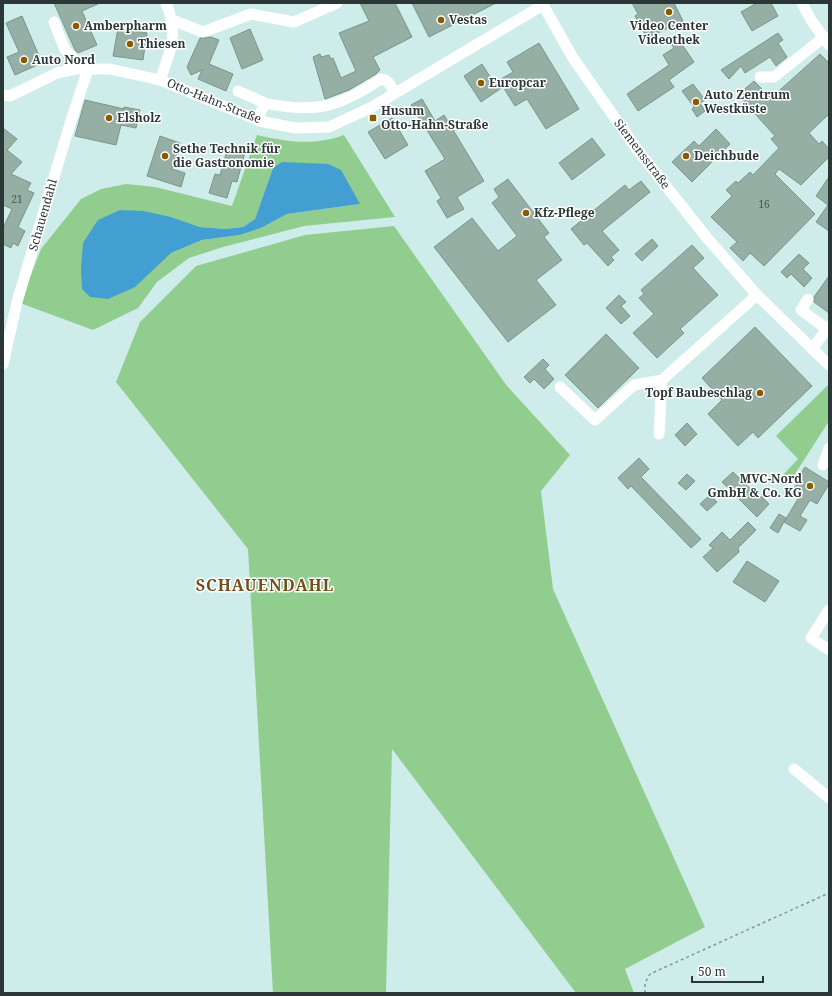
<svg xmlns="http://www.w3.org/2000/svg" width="832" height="996" viewBox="0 0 832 996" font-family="'Noto Serif',serif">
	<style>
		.green { fill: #90cd8f; fill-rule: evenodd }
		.water { fill: #439ed1 }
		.building { fill: #95afa4; stroke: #7b958a }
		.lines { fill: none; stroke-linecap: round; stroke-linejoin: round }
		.path { stroke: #819795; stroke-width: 1.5; stroke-dasharray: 3 3; stroke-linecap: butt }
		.minor { stroke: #fff; stroke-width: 11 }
		.poi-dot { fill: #895a00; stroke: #fff; stroke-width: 1.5 }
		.labels { text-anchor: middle; stroke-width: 3; stroke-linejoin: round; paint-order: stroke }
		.number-label { font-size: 10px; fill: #465552 }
		.poi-label { font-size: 12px; font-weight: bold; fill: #2b3736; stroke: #fff; text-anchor: start }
		.street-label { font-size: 12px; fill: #2b3736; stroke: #fff }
		.district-label { font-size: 16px; font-weight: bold; letter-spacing: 1px; fill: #6f4e1a; stroke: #fff }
	</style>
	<rect width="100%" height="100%" fill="#ceedea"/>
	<!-- green -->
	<path class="green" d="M257,135C287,142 314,146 344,135L395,217L304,226L223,247L189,258L157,282L138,308L93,330L20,303L41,249L81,199L101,189L126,184L155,187L232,206ZM273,168L360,204L287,214L261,228L240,235L202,240L171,253V217L200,227L225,229L243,227L255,219Z
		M394,226L507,386L570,455L541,491L553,589L705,927L625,969L634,993H576L392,749L386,993H273L248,549L116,382L140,322L196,266L305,235Z
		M829,384V421L788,485L781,477L798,459L776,436Z"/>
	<!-- water -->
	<path class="water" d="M282,162L328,164L341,170L360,204L287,214L261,228L240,235L202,240L171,253L135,287L108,299L90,297L82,289L81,269L83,243L98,220L120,210L143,211L171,217L200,227L225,229L243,227L255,219L273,168Z"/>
	<!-- building -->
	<path class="building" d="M54,3H100L82,11L97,45L78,53L75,50Z
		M360,3H395L412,37L373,57L380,70L376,74L349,90L325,99L313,57L320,54L321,57L329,55L331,59L333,58L341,78L356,71L339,33L369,21Z
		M412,3H496L429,37Z
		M632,3H674L683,21L647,38L635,16L638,14Z
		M757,3H771L778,16L752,31L741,12Z
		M22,16L42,63L15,75L7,57L19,52L6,23Z
		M118,28L147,33L143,60L113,56Z
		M250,29L263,60L242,69L230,38Z
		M778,33L783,40L778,43L787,57L776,66L770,57L745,73L741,66L729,79L721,70Z
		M211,37L219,40L209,64L233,74L226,91L198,79L202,70L191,75L187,67L200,38Z
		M679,40L694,62L669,80L674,87L638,111L627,94L669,65L663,55L674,48L672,45Z
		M539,43L579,109L546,129L527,99L515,106L503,87L481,102L464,76L482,64L494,83L513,72L507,62Z
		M820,54L829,63V114L809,133L819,144L822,141L829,149V157L801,185L779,169L775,174L815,214L764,266L750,253L743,261L730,248L737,242L711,217L732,196L726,190L736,181L738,183L750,172L753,175L779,148L771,139L775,136L738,95L754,81L771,98Z
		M693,84L705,100L700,103L705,111L697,117L692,109L694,107L682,91Z
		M422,99L435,121L444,115L484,181L457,197L464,209L447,218L437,201L441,198L425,171L445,159L411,105Z
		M85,100L124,109V107L140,110L136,128L121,125L116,145L75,136Z
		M392,118L408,145L385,159L368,132Z
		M3,128L17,139L7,150L22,162L11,174L31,183L27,190L34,193L18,227L25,231L18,246L13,243L11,248L3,244V228L12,209L3,205Z
		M716,129L730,144L692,182L672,162L694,141L699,146Z
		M160,136L180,143L172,169L185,173L181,187L147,176Z
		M592,138L605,155L572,180L559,163Z
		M228,147L245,152L237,182L232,181L227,198L209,193L215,174L220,175Z
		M829,177V231L816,222L828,205L816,196Z
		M508,179L549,233L544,237L562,260L536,280L556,305L508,342L434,247L472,218L498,251L517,236L492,203L499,197L494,189Z
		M641,181L650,192L602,231L619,250L611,257L614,260L608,266L587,243L584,245L571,229L625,185L629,190Z
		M652,239L658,246L642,261L635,254Z
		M692,245L704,258L693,268L718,295L680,329L684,333L657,358L633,333L654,314L639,298L644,294L641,290Z
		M799,254L809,263L803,269L812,278L804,287L791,274L787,278L781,272Z
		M829,276V313L814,302V297Z
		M619,295L626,302L621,306L630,316L621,324L606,308Z
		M755,327L812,386L758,438L753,432L738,446L708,414L722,400L702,378Z
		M606,334L639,368L598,408L565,375Z
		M543,359L549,365L545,369L554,379L544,389L534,379L530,383L524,377Z
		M687,423L697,434L685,446L675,435Z
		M639,458L649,469L641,477L701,539L691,548L631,486L628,489L618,478Z
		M805,467L829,482V484L817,504L810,500L800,516L807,520L800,531L784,522L801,494L793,490L803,474L801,473Z
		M733,472L760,498L761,496L769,504L757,517L722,482Z
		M687,474L695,481L686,490L678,483Z
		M710,495L717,502L707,511L700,504Z
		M779,514L786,518L778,533L770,528Z
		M748,522L756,530L738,548L739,552L717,572L703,557L713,548L709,545L722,532L730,540Z
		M747,561L779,581L765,602L733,582Z"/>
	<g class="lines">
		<!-- path -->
		<path class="path" d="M645,993V983L650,974L829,893"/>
		<!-- minor -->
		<path class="minor" d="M542,3L573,58L636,148L707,238L757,295L829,365
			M802,3L811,20L829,45
			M172,20L203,32L251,14L294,22L337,3
			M54,22L65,50L76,61V69
			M760,77H774L824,37
			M160,80C171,50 179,34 166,3
			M238,91L265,103
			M3,95L10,96L57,73L76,69H110L160,80L260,121L295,128L329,127L372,107L543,5
			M257,120L265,103C315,114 339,107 381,79C389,80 391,86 394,93
			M808,299L801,310L827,329
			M812,349L829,326
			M3,364L17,302L69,127L88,69
			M560,387L595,420L634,385L662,380
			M659,434L662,380L757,295
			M823,465L829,448
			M829,610L811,638L829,650
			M794,769L829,798"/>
	</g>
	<!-- markers -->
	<g class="poi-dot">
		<circle cx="669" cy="12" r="4"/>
		<circle cx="441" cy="20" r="4"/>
		<circle cx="76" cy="26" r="4"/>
		<circle cx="130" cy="44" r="4"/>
		<circle cx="24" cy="60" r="4"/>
		<circle cx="481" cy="83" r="4"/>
		<circle cx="696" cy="102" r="4"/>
		<circle cx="109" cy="118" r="4"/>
		<rect x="369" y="114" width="8" height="8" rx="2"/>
		<circle cx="165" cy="156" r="4"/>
		<circle cx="686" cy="156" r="4"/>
		<circle cx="526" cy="213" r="4"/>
		<circle cx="760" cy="393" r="4"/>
		<circle cx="810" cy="486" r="4"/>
	</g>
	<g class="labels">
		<!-- number labels -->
		<g class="number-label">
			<text x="17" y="203">21</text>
			<text x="764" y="208">16</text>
		</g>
		<!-- poi labels -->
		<g class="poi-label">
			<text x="449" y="24">Vestas</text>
			<text x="84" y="30">Amberpharm</text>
			<text x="669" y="30" text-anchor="middle">Video Center<tspan x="669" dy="14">Videothek</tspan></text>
			<text x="138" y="48">Thiesen</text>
			<text x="32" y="64">Auto Nord</text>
			<text x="489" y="87">Europcar</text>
			<text x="704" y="99">Auto Zentrum<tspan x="704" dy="14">Westküste</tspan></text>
			<text x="381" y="115">Husum<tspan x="381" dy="14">Otto-Hahn-Straße</tspan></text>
			<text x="117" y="122">Elsholz</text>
			<text x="173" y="153">Sethe Technik für<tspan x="173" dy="14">die Gastronomie</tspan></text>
			<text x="694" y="160">Deichbude</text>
			<text x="534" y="217">Kfz-Pflege</text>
			<text x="752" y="397" text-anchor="end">Topf Baubeschlag</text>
			<text x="802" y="483" text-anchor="end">MVC-Nord<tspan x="802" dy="14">GmbH &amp; Co. KG</tspan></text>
		</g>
		<!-- street labels -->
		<g class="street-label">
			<text transform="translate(214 101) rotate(22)" y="4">Otto-Hahn-Straße</text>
			<text transform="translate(642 154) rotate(53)" y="4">Siemensstraße</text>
			<text transform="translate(43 215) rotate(-74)" y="4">Schauendahl</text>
		</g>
		<!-- district labels -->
		<g class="district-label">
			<text x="265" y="591">SCHAUENDAHL</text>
		</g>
	</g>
	<!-- border -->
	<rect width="832" height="996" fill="none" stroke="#2b3736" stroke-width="8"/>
	<!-- scale -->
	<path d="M692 976v6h71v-6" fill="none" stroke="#2b3736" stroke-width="2"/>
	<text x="698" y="976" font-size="12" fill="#2b3736" stroke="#ffffff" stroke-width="3" paint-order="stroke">50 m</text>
</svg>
